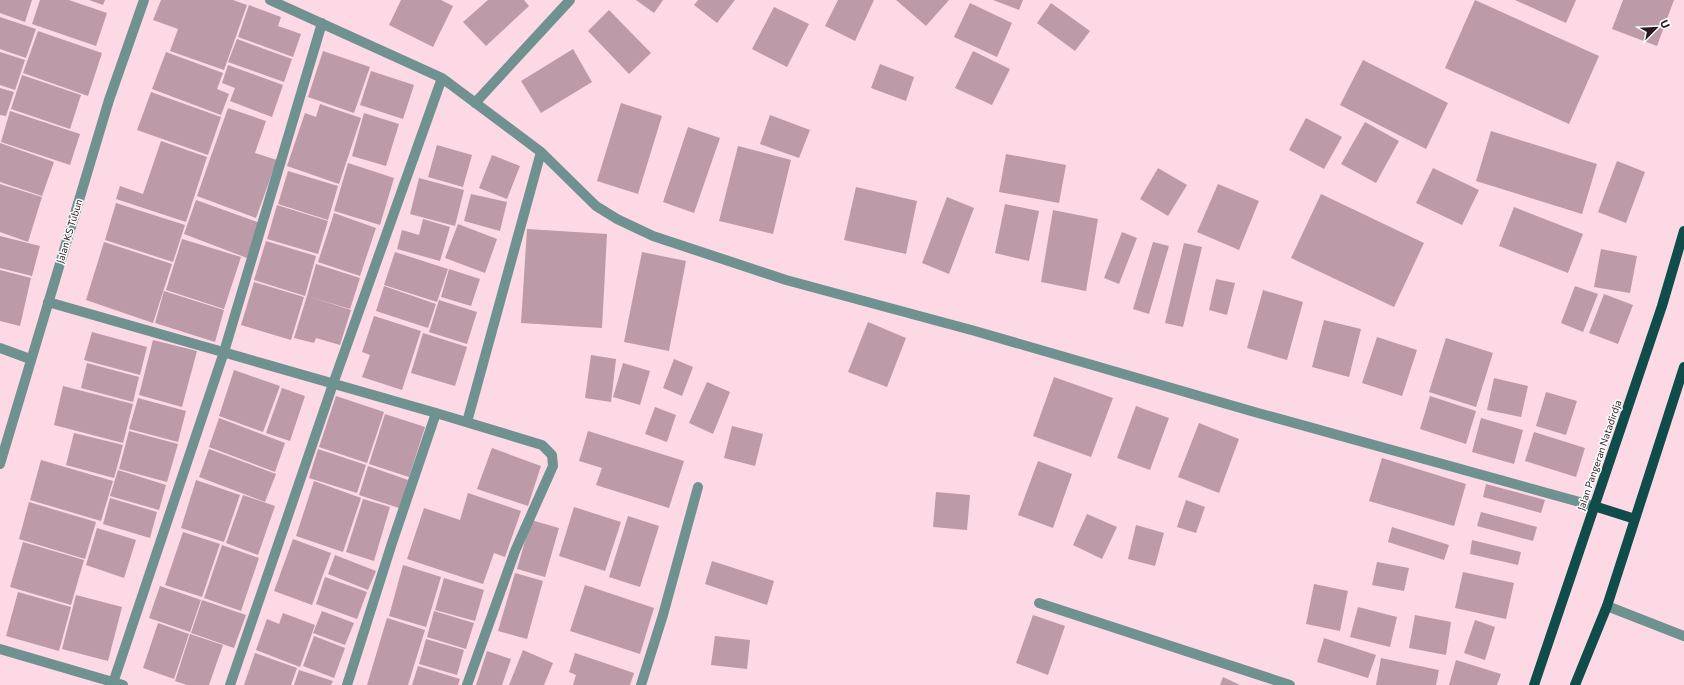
<svg xmlns="http://www.w3.org/2000/svg" width="1684" height="685" viewBox="0 0 1684 685" font-family="Commissioner,sans-serif">
	<style>
		.building { fill: #bc9aa7 }
		.lines { fill: none; stroke-linecap: round; stroke-linejoin: round }
		.minor { stroke: #6f9290; stroke-width: 10 }
		.major { stroke: #0f4c4a; stroke-width: 10 }
		.labels { text-anchor: middle; stroke-width: 3; stroke-linejoin: round; paint-order: stroke }
		.street-label { font-size: 10px; fill: #281b20; stroke: #fff }
	</style>
	<rect width="100%" height="100%" fill="#fdd9e6"/>
	<!-- building -->
	<path class="building" d="M0,0H32L25,22L0,13Z
		M40,0H69L107,13L96,46L32,24Z
		M89,0H105L103,5Z
		M161,0H233L247,5L224,70L170,51L178,29L153,20Z
		M401,0H441L453,6L433,47L389,25Z
		M488,0H524L529,6L486,46L463,22Z
		M636,0H663L654,13Z
		M698,0H735L717,23L694,5Z
		M838,0H874L855,41L825,26Z
		M896,0H949L926,26Z
		M993,0H1023L1019,10Z
		M1475,0L1599,56L1569,124L1445,68Z
		M1515,0H1576L1566,23Z
		M1623,0H1674L1657,46L1612,29Z
		M970,3L1012,23L997,57L954,37Z
		M1051,3L1090,31L1075,51L1037,23Z
		M249,5L281,17L278,26L301,34L293,57L238,37Z
		M774,7L809,24L787,67L752,49Z
		M609,10L651,53L629,74L588,31Z
		M0,17L36,29L26,58L0,49Z
		M38,31L102,53L88,96L23,73Z
		M237,39L292,59L284,82L228,62Z
		M573,49L592,82L541,113L521,81Z
		M323,51L370,67L354,113L308,97Z
		M973,51L1010,69L992,105L955,88Z
		M0,52L25,60L15,90L0,85Z
		M166,52L223,73L217,89L229,94L221,115L152,89Z
		M1363,60L1448,103L1426,149L1340,105Z
		M880,64L914,77L906,101L871,88Z
		M228,65L283,85L272,117L230,101L235,88L222,83Z
		M371,71L414,85L403,119L360,105Z
		M22,75L81,95L70,129L11,109Z
		M0,88L14,92L6,116L0,115Z
		M151,92L221,117L208,155L137,130Z
		M621,103L662,116L638,194L597,181Z
		M320,104L361,118L339,184L287,166L305,113L316,117Z
		M228,108L266,121L255,153L277,160L256,218L197,196Z
		M10,111L80,134L70,165L1,142Z
		M364,113L399,124L386,166L352,156Z
		M770,115L810,130L799,158L760,144Z
		M1306,118L1342,137L1324,169L1289,150Z
		M1365,122L1399,141L1376,183L1341,164Z
		M688,127L720,138L694,213L663,202Z
		M1491,131L1597,164L1582,214L1476,181Z
		M161,141L207,157L186,222L116,199L120,186L143,194Z
		M0,143L54,162L42,196L0,182Z
		M437,145L472,155L463,187L428,177Z
		M738,146L791,160L773,234L719,221Z
		M1006,154L1066,165L1059,203L999,192Z
		M492,155L520,166L507,199L479,188Z
		M1617,161L1645,172L1626,223L1598,212Z
		M348,163L394,178L380,225L334,211Z
		M1158,168L1187,185L1168,216L1140,199Z
		M1433,168L1479,190L1462,225L1416,203Z
		M288,171L338,186L328,220L278,204Z
		M419,178L464,190L455,226L410,214Z
		M0,184L42,197L28,242L0,232Z
		M1218,184L1259,201L1239,250L1197,232Z
		M856,187L917,201L906,254L844,240Z
		M471,194L507,202L500,231L464,221Z
		M1321,194L1424,243L1394,307L1291,258Z
		M947,197L974,208L949,274L922,263Z
		M196,200L260,223L247,258L184,234Z
		M116,203L185,225L173,262L105,240Z
		M1005,204L1039,211L1029,261L995,253Z
		M277,205L328,221L318,254L267,239Z
		M1514,207L1583,234L1568,273L1499,246Z
		M1053,210L1098,219L1086,291L1041,282Z
		M334,213L376,228L360,276L318,262Z
		M423,219L450,227L440,261L397,249L402,230L419,235Z
		M458,224L497,239L485,273L445,258Z
		M527,229L607,234L602,328L521,323Z
		M1122,232L1137,238L1119,284L1104,278Z
		M0,236L40,246L32,276L0,268Z
		M182,239L241,257L224,309L166,290Z
		M266,241L316,256L305,296L254,280Z
		M104,242L172,264L153,323L86,300Z
		M1153,242L1169,246L1149,314L1133,309Z
		M1184,243L1202,247L1183,327L1165,323Z
		M1601,249L1637,256L1630,293L1594,287Z
		M395,252L448,269L437,302L384,285Z
		M642,252L686,261L669,351L624,342Z
		M316,264L360,278L350,309L307,296Z
		M449,269L480,279L471,306L441,297Z
		M0,270L31,278L20,326L0,321Z
		M1216,279L1235,283L1227,315L1209,310Z
		M254,282L304,297L291,340L241,325Z
		M384,286L436,304L428,328L376,311Z
		M1575,286L1598,294L1583,332L1561,323Z
		M1263,290L1303,302L1287,360L1247,348Z
		M164,291L224,310L215,342L155,323Z
		M1604,294L1633,305L1618,344L1589,333Z
		M307,296L351,310L340,345L316,338L314,343L294,338Z
		M439,300L477,312L467,344L429,332Z
		M374,316L421,331L402,390L362,377L370,355L362,352Z
		M1324,320L1361,329L1349,377L1312,367Z
		M868,322L906,338L887,387L848,372Z
		M92,332L147,347L140,375L84,360Z
		M423,333L467,347L455,386L411,373Z
		M1377,337L1417,350L1402,396L1362,383Z
		M1446,338L1493,353L1476,407L1429,392Z
		M153,340L197,351L182,407L139,395Z
		M591,355L616,359L611,402L585,398Z
		M674,359L693,367L682,396L663,388Z
		M87,363L139,377L133,402L81,388Z
		M623,363L650,371L640,405L613,397Z
		M234,370L280,386L263,432L219,416Z
		M1054,377L1113,398L1091,457L1033,436Z
		M1494,378L1528,386L1521,417L1487,410Z
		M707,382L730,392L713,434L689,423Z
		M63,386L133,404L123,443L54,425Z
		M282,388L305,396L290,441L266,433Z
		M1546,392L1577,401L1566,435L1536,426Z
		M336,396L384,412L367,463L319,447Z
		M1430,396L1476,411L1466,444L1420,429Z
		M138,398L186,411L178,442L129,429Z
		M1136,406L1169,418L1150,470L1117,458Z
		M655,407L676,415L667,442L645,434Z
		M385,414L425,427L409,477L369,464Z
		M219,418L285,443L275,472L209,447Z
		M1481,418L1523,430L1514,464L1472,452Z
		M1199,423L1239,439L1219,493L1178,477Z
		M732,426L763,434L755,466L724,458Z
		M129,431L178,444L167,482L119,469Z
		M588,431L684,461L669,508L596,485L602,468L579,461Z
		M1534,432L1585,448L1576,477L1525,461Z
		M74,433L123,445L114,478L66,465Z
		M492,448L541,466L528,506L477,489Z
		M209,449L276,474L265,502L199,477Z
		M318,449L366,465L357,493L309,478Z
		M1382,458L1466,484L1454,526L1369,501Z
		M41,460L113,481L101,521L30,500Z
		M1038,461L1072,474L1053,528L1018,515Z
		M368,466L408,480L399,508L359,495Z
		M118,470L166,485L159,510L110,496Z
		M196,480L240,495L224,542L181,528Z
		M314,481L361,498L343,552L296,536Z
		M1486,484L1545,500L1541,513L1483,497Z
		M936,492L970,495L967,530L933,527Z
		M468,493L521,511L505,557L494,553L483,584L407,559L424,508L460,520Z
		M243,495L275,506L258,555L226,543Z
		M110,498L157,512L150,538L103,524Z
		M363,499L390,507L374,561L346,552Z
		M1186,500L1205,507L1196,533L1177,527Z
		M29,502L96,522L85,559L19,539Z
		M574,507L621,522L605,571L559,556Z
		M1481,512L1537,527L1533,541L1477,526Z
		M1087,514L1117,527L1102,559L1073,545Z
		M628,516L659,526L640,587L609,577Z
		M531,520L559,528L545,577L517,569Z
		M1136,525L1164,533L1155,566L1128,559Z
		M1392,527L1449,545L1444,560L1388,542Z
		M97,528L136,540L124,578L86,565Z
		M183,532L220,544L202,597L165,585Z
		M293,539L331,553L312,605L274,591Z
		M1472,540L1521,552L1518,565L1470,554Z
		M23,542L84,560L71,605L10,587Z
		M222,545L259,558L241,611L204,598Z
		M335,555L376,571L368,590L328,574Z
		M712,561L774,581L767,605L705,584Z
		M1377,562L1409,568L1404,591L1372,585Z
		M403,565L441,577L426,627L389,616Z
		M1463,572L1514,583L1506,619L1455,608Z
		M515,573L543,581L527,639L498,631Z
		M325,577L367,592L357,619L316,604Z
		M444,578L484,590L475,621L435,610Z
		M1314,584L1348,591L1340,631L1306,624Z
		M585,585L654,608L640,654L570,631Z
		M160,586L201,600L190,632L149,618Z
		M18,592L71,607L59,651L6,636Z
		M76,595L122,607L108,661L62,649Z
		M202,600L246,615L234,648L191,633Z
		M1358,607L1397,617L1390,647L1350,637Z
		M322,611L354,623L345,645L313,633Z
		M434,611L474,623L466,649L427,637Z
		M283,613L315,625L300,667L256,650L267,619L279,624Z
		M1033,615L1065,626L1048,675L1016,663Z
		M1415,615L1451,622L1446,655L1409,648Z
		M387,618L425,630L408,685H367Z
		M1475,620L1495,627L1485,660L1464,653Z
		M158,623L189,634L174,679L143,668Z
		M190,634L223,645L209,685H187L175,681Z
		M314,636L345,648L334,678L303,666Z
		M715,636L750,640L747,669L711,665Z
		M1324,638L1376,655L1368,678L1317,662Z
		M426,639L464,650L457,675L419,664Z
		M523,650L553,663L544,685H509Z
		M487,651L511,659L502,685H476Z
		M255,653L297,668L291,685H244Z
		M575,653L634,673L630,685H573L576,675L569,672Z
		M1381,658L1439,670L1436,685H1376Z
		M1456,660L1501,674L1497,685H1449Z
		M418,666L460,679L458,685H412Z
		M299,670L333,681L331,685H294Z
		M1223,677L1240,685H1220Z"/>
	<g class="lines">
		<!-- minor -->
		<path class="minor" d="M270,0L442,78L541,152L596,206L617,219L653,236L786,280L975,331L1251,411L1594,506
			M475,103L570,0
			M48,302L436,413L542,445L552,455L553,466L515,551L467,685
			M0,348L30,359
			M467,422L541,152
			M0,464L109,100L144,0
			M1039,603L1290,685
			M1607,606L1684,636
			M0,649L123,685
			M113,683L224,352L322,23
			M230,685L333,384L442,78
			M347,685L392,543L436,413
			M641,685L663,615L698,487"/>
		<!-- major -->
		<path class="major" d="M1594,506L1635,519
			M1534,685L1662,306L1684,231
			M1575,685L1607,606L1684,367"/>
	</g>
	<g class="labels">
		<!-- street labels -->
		<g class="street-label">
			<text transform="translate(69 231) rotate(-73)" y="4">Jalan KS Tubun</text>
			<text transform="translate(1599 455) rotate(-71)" y="4">Jalan Pangeran Natadirdja</text>
		</g>
	</g>
	<!-- north arrow -->
	<g transform="translate(1656 28) rotate(66)" stroke="#ffffff" stroke-width="3" paint-order="stroke">
	<path d="M0-3L7 15L0 10L-7 15Z" fill="#281b20"/>
	<text y="-6" font-size="11" font-weight="bold" text-anchor="middle" fill="#281b20">U</text>
	</g>
</svg>
